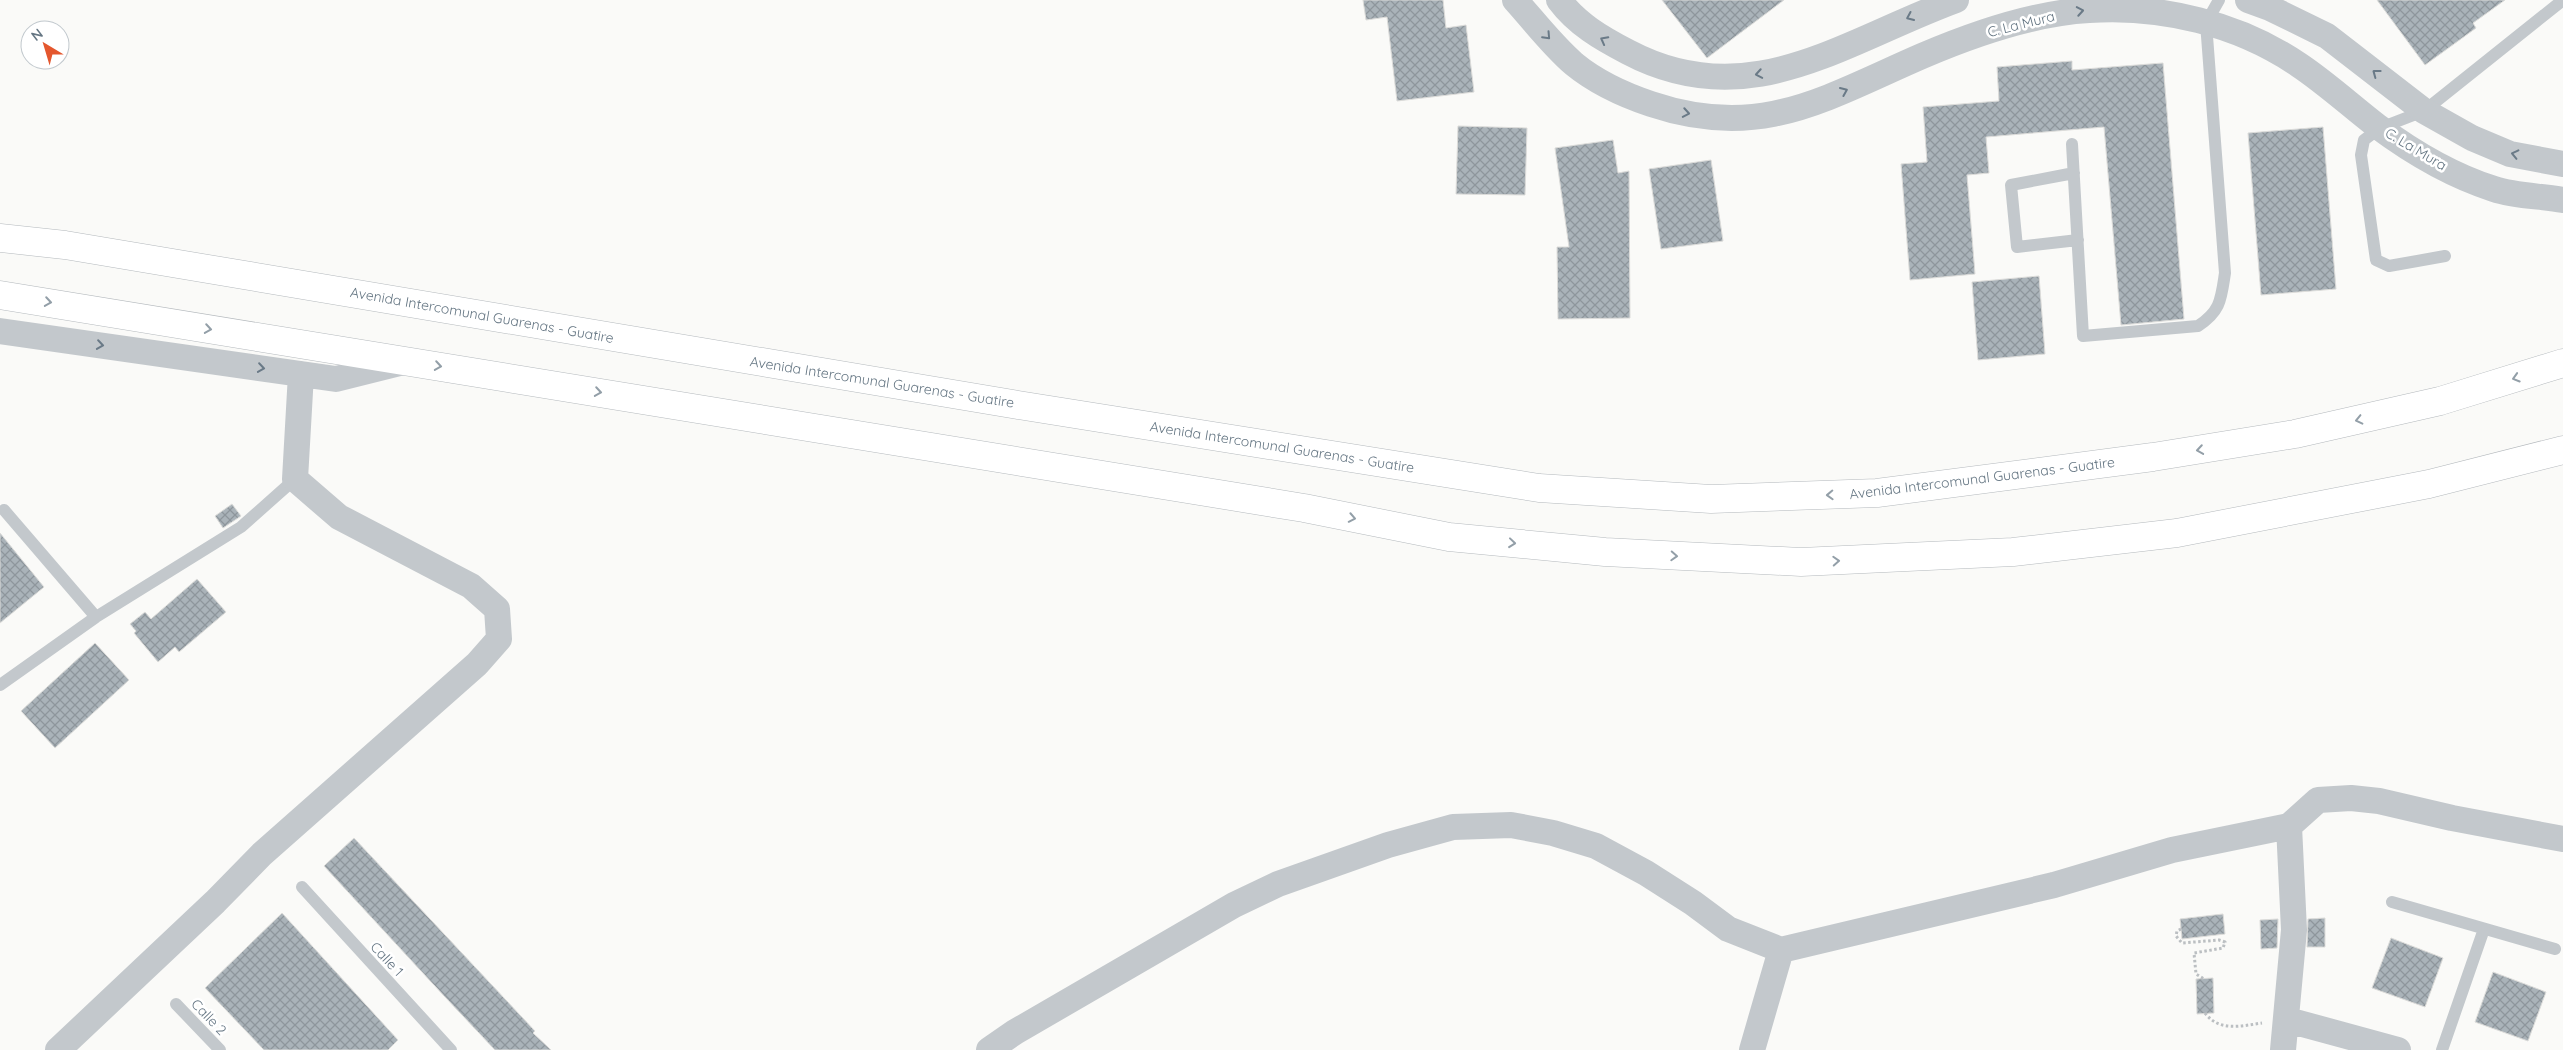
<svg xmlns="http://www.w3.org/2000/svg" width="2563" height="1050" viewBox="0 0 2563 1050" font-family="Quicksand,sans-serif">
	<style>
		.building { fill: url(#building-cross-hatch); stroke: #dcdcda }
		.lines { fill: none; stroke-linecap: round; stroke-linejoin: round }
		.trunk-casing { stroke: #b4b9bd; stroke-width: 29 }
		.path { stroke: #bbbfc2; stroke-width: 3; stroke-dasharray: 2.5 2.5; stroke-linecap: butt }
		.service { stroke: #c3c8cc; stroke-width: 12 }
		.minor { stroke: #c3c8cc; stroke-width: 26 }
		.trunk { stroke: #fff; stroke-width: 28 }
		.oneway { stroke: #6a7a87 }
		.oneway2 { stroke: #939fa8 }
		.labels { text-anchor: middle; stroke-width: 5; stroke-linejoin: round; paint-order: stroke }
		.street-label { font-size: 14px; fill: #657683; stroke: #fff }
	</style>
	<defs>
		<pattern id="building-cross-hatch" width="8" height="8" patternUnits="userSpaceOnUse" patternTransform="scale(1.25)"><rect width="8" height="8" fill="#aab3b9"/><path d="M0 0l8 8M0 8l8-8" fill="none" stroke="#8e969c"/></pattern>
	</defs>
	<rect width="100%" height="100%" fill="#fafaf8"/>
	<!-- building -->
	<path class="building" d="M1363,0H1443L1446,28L1466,25L1474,92L1397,101L1387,17L1366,20Z
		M1662,0H1784L1707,58Z
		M2377,0H2505L2473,23L2476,28L2425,65Z
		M2072,61V70L2163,63L2184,319L2121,325L2104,127L1986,137L1989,173L1967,175L1975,274L1910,280L1901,164L1927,162L1923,107L1999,101L1997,67Z
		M1458,126L1527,128L1525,195L1456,194Z
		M2323,127L2336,289L2261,295L2248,133Z
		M1613,140L1618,173L1629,171L1630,318L1558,319L1557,247H1569L1555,148Z
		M1711,160L1723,241L1661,249L1649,169Z
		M2039,276L2045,354L1978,360L1972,282Z
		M232,504L241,516L223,528L215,516Z
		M0,533L44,587L0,623Z
		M197,579L226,612L179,652L175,647L158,662L134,633L136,631L130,624L145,612L151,619Z
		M95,643L129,680L55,748L21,711Z
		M354,838L535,1031L533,1033L551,1050H495L446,998L324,866Z
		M282,913L398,1040L388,1050H264L205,988Z
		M2223,914L2225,934L2182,939L2180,919Z
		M2325,918V947H2307L2308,919Z
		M2278,919L2277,948L2261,949L2260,920Z
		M2391,938L2443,958L2425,1007L2372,988Z
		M2493,972L2546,992L2528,1041L2475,1022Z
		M2213,978L2214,1013L2197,1014L2196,979Z"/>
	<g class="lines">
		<!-- trunk casing -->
		<g class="trunk-casing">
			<path id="trunk" d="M0,238L65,245L1018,405L1539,488L1711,499L1877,493L2153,457L2295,434L2440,401L2563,363
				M0,295L1304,508L1449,537L1605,552L1801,562L2013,552L2177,533L2429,484L2563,450"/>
		</g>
		<!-- path -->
		<path class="path" d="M2181,929L2177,931L2176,936L2182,943L2219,940L2225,942L2223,948L2194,953L2196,974L2204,979
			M2205,1013C2219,1032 2241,1026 2262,1023"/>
		<!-- service -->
		<path class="service" d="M2072,144L2083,336L2198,326C2221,311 2221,299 2225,273L2206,23L2219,0
			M2074,173L2011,185L2017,247L2078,240
			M2445,256L2389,266L2376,260L2361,155L2364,140L2380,128L2424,111L2563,0
			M4,510L96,617
			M0,685L96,617L241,527L295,479
			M302,887L451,1050
			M2392,902L2555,949
			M176,1004L220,1050
			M2442,1050L2484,929"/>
		<!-- minor -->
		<path class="minor" d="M1515,0C1534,21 1552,45 1574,64C1596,82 1624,95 1651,104C1761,141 1825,98 1922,56C1971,35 2035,13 2089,10C2162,5 2239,24 2299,65C2326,83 2351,106 2377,126C2412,152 2453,176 2494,189C2515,196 2541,196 2563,200
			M1559,0C1577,24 1601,38 1628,52C1749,116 1844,41 1956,0
			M2248,0L2270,8L2327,36L2424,111L2472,138L2510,154L2563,164
			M0,331L336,379L408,361
			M2288,1020L2398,1050
			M58,1050L215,902L262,854L477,664L499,639L497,609L471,586L339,517L295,479L301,374
			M989,1050L1015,1032L1234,905L1278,884L1388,845L1453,827L1511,825L1553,833L1596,846L1646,873L1693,903L1728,929L1781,950L2054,885L2172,850L2289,826L2318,800L2351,798L2379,801L2452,818L2563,839
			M1752,1050L1781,950
			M2283,1050L2294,930L2289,826"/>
		<!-- trunk -->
		<use href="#trunk" class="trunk"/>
	</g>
	<!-- one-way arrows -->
	<defs><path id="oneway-chevron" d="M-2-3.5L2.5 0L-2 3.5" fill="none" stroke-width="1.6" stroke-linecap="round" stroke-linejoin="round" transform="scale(1.25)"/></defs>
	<g class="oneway">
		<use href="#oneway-chevron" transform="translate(2080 11) rotate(-10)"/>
		<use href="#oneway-chevron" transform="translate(1910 17) rotate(156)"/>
		<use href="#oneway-chevron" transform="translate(1547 36) rotate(47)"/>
		<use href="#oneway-chevron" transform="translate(1604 40) rotate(-152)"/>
		<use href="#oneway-chevron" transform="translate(2376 73) rotate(-143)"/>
		<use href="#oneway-chevron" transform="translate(1759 74) rotate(170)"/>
		<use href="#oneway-chevron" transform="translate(1844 91) rotate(-23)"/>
		<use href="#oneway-chevron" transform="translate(1686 113) rotate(10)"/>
		<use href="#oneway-chevron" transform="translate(2515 154) rotate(-167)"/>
		<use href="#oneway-chevron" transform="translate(100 345) rotate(8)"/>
		<use href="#oneway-chevron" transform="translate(261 368) rotate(8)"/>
	</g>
	<g class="oneway2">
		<use href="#oneway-chevron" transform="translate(48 302) rotate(9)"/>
		<use href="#oneway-chevron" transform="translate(208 329) rotate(9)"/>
		<use href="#oneway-chevron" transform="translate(438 366) rotate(9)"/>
		<use href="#oneway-chevron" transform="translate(2516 378) rotate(163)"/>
		<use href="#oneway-chevron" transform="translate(598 392) rotate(9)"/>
		<use href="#oneway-chevron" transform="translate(2359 420) rotate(167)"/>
		<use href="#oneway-chevron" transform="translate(2200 450) rotate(171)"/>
		<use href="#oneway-chevron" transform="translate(1830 495) rotate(178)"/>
		<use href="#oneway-chevron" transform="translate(1352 518) rotate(11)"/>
		<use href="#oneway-chevron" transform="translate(1512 543) rotate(6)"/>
		<use href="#oneway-chevron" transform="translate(1674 556) rotate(3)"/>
		<use href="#oneway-chevron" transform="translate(1836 561) rotate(-3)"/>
	</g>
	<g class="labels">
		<!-- street labels -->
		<g class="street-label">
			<text transform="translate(2021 24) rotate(-14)" y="5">C. La Mura</text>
			<text transform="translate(2416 149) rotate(31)" y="5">C. La Mura</text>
			<text transform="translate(482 315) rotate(10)" y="5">Avenida Intercomunal Guarenas - Guatire</text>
			<text transform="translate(882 382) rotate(9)" y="5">Avenida Intercomunal Guarenas - Guatire</text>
			<text transform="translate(1282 447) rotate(9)" y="5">Avenida Intercomunal Guarenas - Guatire</text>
			<text transform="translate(1982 478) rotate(-7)" y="5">Avenida Intercomunal Guarenas - Guatire</text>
			<text transform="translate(387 959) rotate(47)" y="5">Calle 1</text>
			<text transform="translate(209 1017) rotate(46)" y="5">Calle 2</text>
		</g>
	</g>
	<!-- north arrow -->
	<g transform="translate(45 45) rotate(322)"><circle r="24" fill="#ffffff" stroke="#c1c8cd"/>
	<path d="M0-4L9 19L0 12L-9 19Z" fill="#e4572e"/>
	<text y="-8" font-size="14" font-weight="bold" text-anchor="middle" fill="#657683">N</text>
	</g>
</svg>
